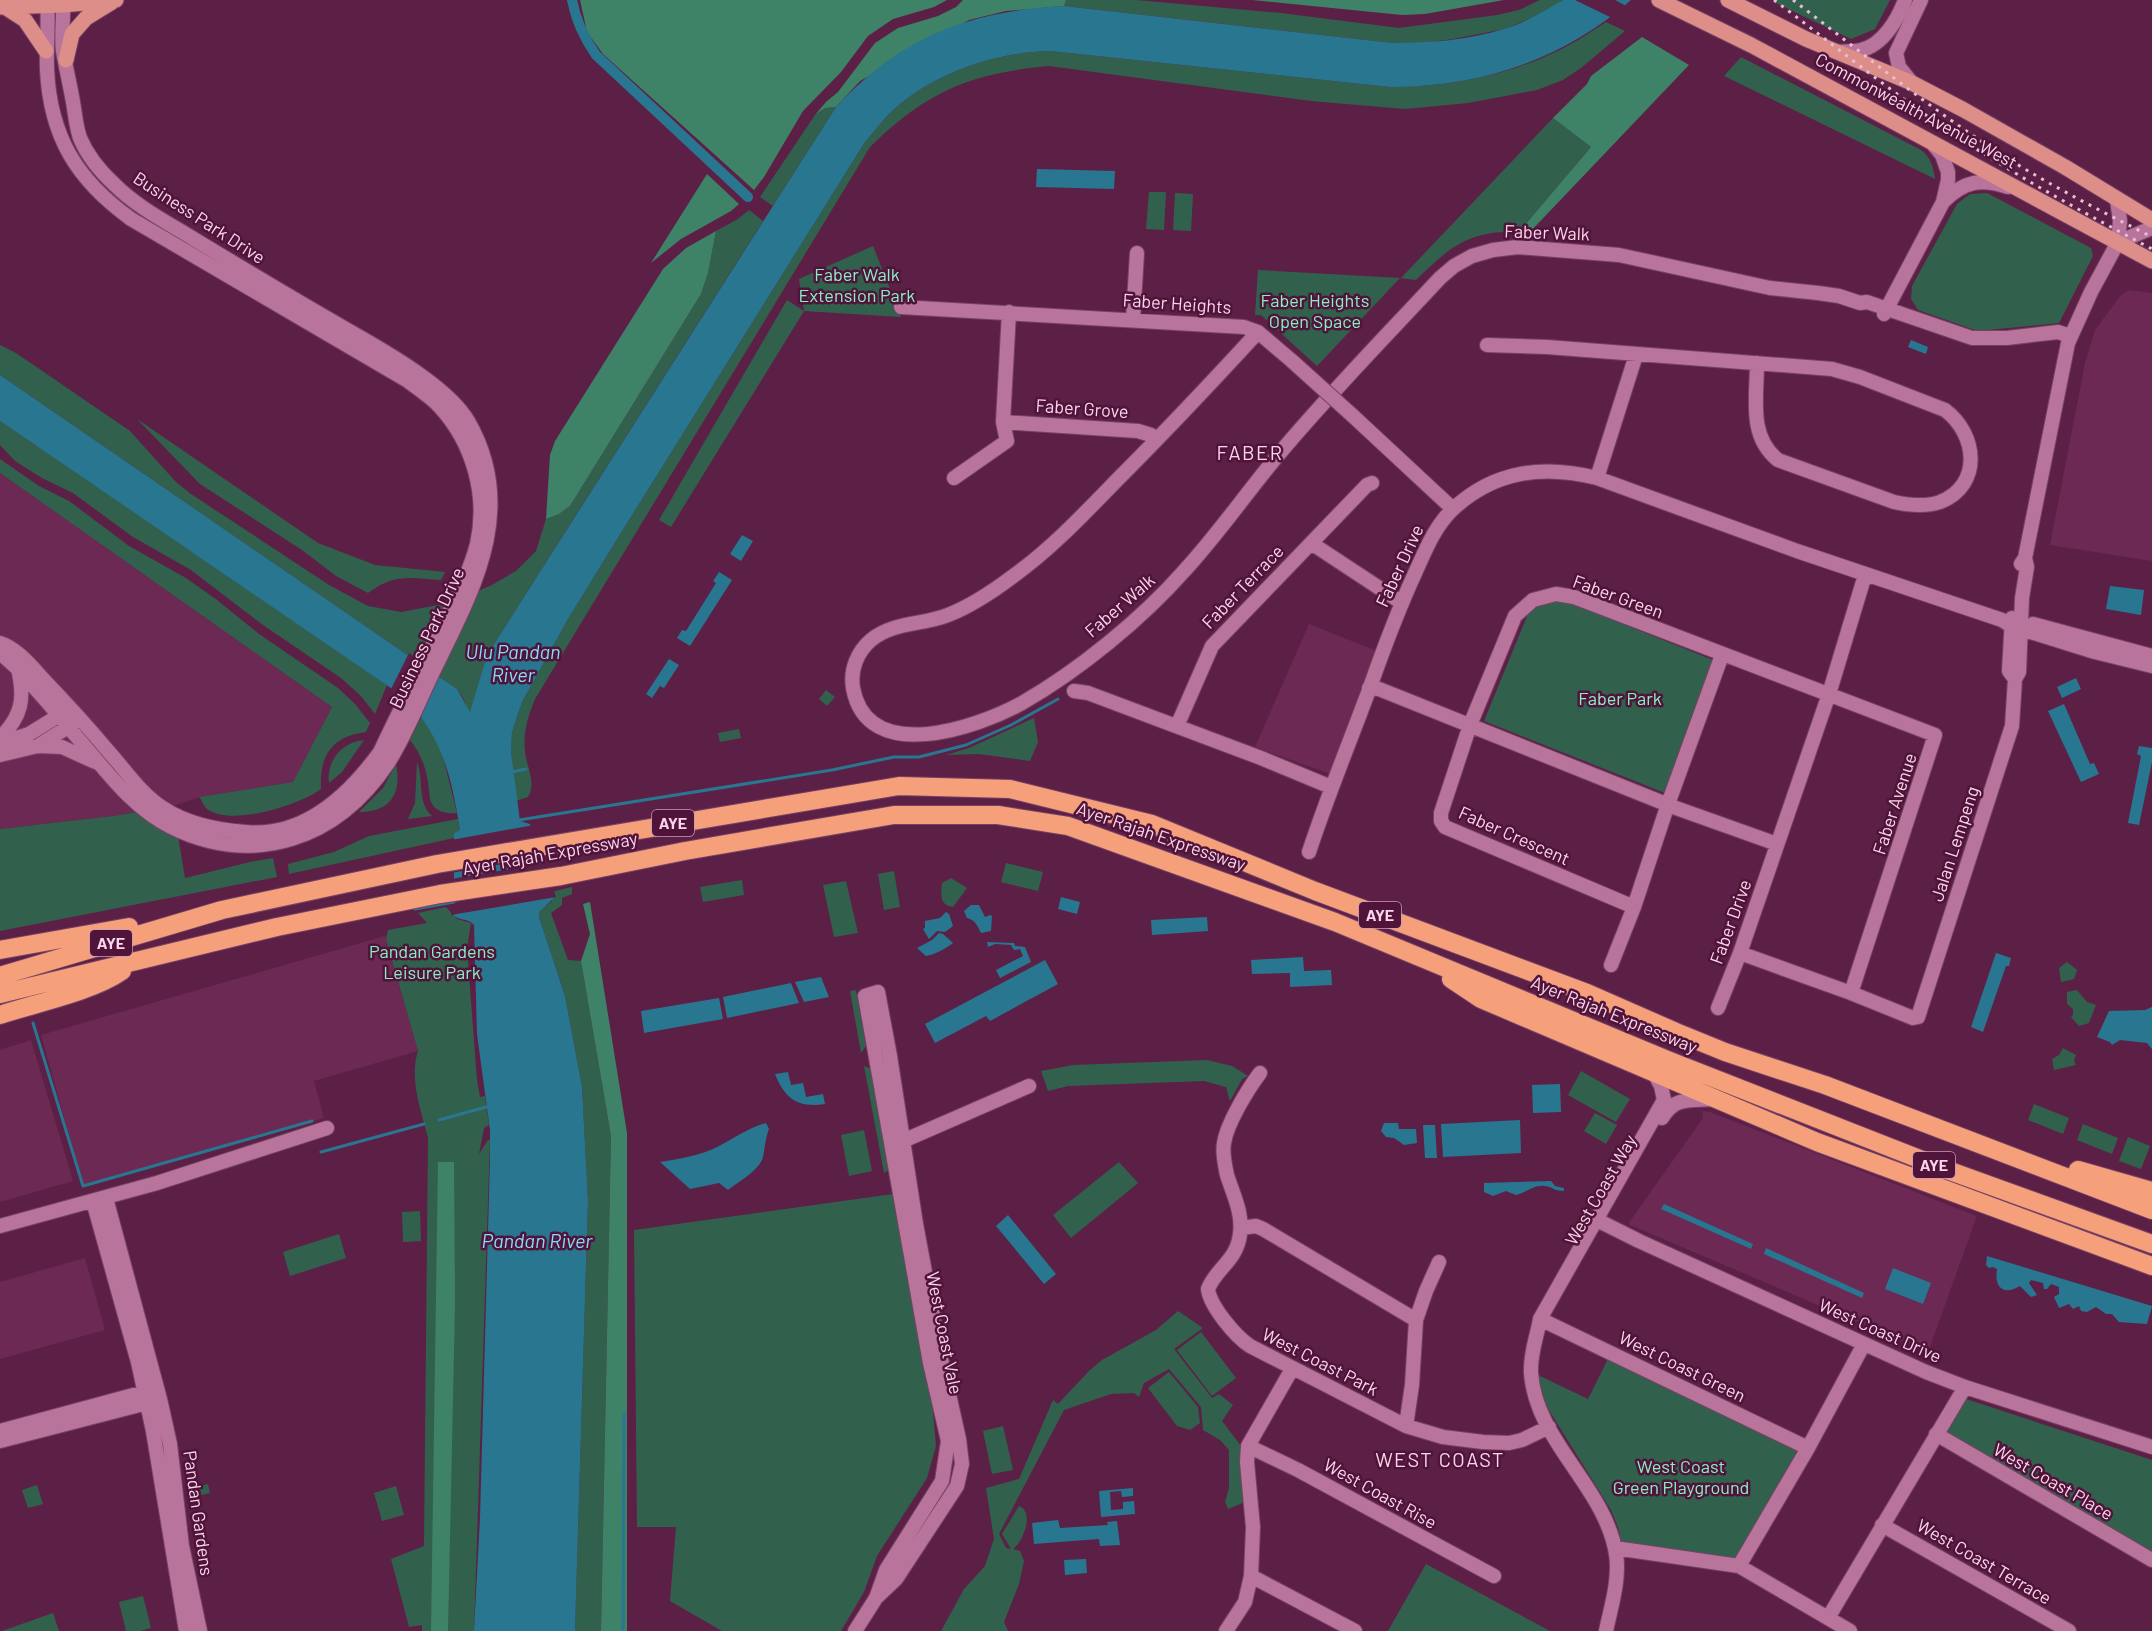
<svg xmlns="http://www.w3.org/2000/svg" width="2152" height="1631" viewBox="0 0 2152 1631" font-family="Barlow,sans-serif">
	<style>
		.built { fill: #6b2953 }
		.green { fill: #31614d }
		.forest { fill: #3e8367 }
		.water { fill: #297691 }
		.pier { fill: #5c2046 }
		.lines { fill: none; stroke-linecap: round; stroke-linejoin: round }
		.stream { stroke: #297691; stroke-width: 3 }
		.canal { stroke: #297691; stroke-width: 10 }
		.minor-casing { stroke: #774165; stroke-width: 16 }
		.major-casing { stroke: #774165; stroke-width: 17 }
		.highway-casing { stroke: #774165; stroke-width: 20 }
		.minor { stroke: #b9749c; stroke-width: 14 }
		.major { stroke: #dd8e88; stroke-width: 15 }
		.highway { stroke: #f5a07b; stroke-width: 18 }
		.rail { stroke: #e7bfd5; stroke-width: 3; stroke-dasharray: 3 6; stroke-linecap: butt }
		.minor-bridge-casing { stroke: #774165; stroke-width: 16; stroke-linecap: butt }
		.minor-bridge { stroke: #b9749c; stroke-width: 14 }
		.labels { text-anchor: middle; stroke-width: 5; stroke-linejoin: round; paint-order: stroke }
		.shield { fill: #50143b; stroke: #c89bb5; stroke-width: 1.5 }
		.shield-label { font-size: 16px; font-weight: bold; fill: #fbd5e9 }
		.street-label { font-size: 18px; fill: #fbd5e9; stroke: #50143b }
		.park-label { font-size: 18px; fill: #89efc3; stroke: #50143b }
		.neighbourhood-label { font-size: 20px; letter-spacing: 1.5px; fill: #fbd5e9; stroke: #50143b }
		.water-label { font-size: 20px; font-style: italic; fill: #87daf9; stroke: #50143b }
	</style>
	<rect width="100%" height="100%" fill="#5c2046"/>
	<!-- built -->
	<path class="built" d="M2128,290L2152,293V561L2050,545L2085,363L2095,330L2120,296Z
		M0,473L332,707L293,782L200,797L173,806L113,816L0,829Z
		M1309,624L1377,651L1333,775L1255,747Z
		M385,936L418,1051L314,1081L324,1118L83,1186L41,1035Z
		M31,1040L73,1181L0,1202V1050Z
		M1702,1111L1710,1112L1977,1216L1928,1352L1628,1224L1703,1118Z
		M85,1258L105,1330L0,1359V1282Z"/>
	<!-- green -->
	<path class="green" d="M1066,0H1136L1281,13L1399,28L1497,15L1519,10L1540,0H1563L1536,16L1505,29L1453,39L1423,43H1393L1064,6Z
		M1775,0H1890L1875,29L1851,39L1774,2Z
		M1606,22L1625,31L1581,68L1563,80L1537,90L1468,103L1405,109L1311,101L1049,66C970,73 926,92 870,147L535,699C528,716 523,732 525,751C526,766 537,783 528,797L516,801L511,752L512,732L522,702L568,619L619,536L865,142C872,134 879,125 886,117C927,75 993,52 1050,51L1390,87C1445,87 1503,77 1553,53C1572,45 1589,33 1606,22Z
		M1741,57L1921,150C1931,158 1933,166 1935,179L1724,76Z
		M836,107L773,206L760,197L815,115L825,108Z
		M1553,118L1591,147L1519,232C1469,230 1450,247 1416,280L1400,278L1317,366L1261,315H1255L1258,270L1401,278Z
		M1149,192H1166L1164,230L1146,229Z
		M1175,193L1193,194L1191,231L1173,230Z
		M1987,193L2091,248L2093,256L2059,323L1978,331L1918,310L1911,299L1912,286L1957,204L1970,194Z
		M749,210L763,221L487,655L470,714L462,696L457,689L0,375V345L16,353L130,431L176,482L191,494L329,585L368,606L401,612L449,603L490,586L516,571L536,551L546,519L559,514L570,506L701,294L708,273L716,231L738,219Z
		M873,246L901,317L804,311L671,527L659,520L787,300L804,311L799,279Z
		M137,419L318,543L375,565L445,572L441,580C409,578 395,573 368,593L336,576L302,550L200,484Z
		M0,421L387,685L375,714L361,696L341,678L263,625L191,570L133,537L73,493L42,478L15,461L0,445Z
		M0,459L39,486L69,501L129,546L186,578L217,600L259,634L338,688L355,704L370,723L366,732C332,736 319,756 321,789C300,805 231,827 207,809C204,807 202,800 199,797L293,782L332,707L0,473Z
		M1555,597L1718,662L1665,793L1484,721L1532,604Z
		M826,690L835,697L827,706L819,699Z
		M422,716L441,749L457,813C445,814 435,812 430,800C428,776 425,759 410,740Z
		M1034,718L1038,742L1030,761L979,754L946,755L969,748Z
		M739,729L741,738L720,742L718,733Z
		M364,740L342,772L329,783C326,761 342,742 364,740Z
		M417,762C424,780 417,803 432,816L408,819L415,803Z
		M396,764C402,794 390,812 359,812L383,788Z
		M173,806L185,878L250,862L273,858L277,877L0,931V829L113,816Z
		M458,819L460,830L454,833V838L289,874L288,864L334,852L369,836Z
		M1006,863L1043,872L1038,891L1001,882Z
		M894,871L900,907L884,910L878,874Z
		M951,878L967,888L953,907C939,905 941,894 942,883Z
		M742,880L744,895L703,902L700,887Z
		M846,881L858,933L834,937L823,885Z
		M572,887V894L562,898V905L551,913L568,960L581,961L611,1136L601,1631H575L588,1200L582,1087L565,996L539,917L538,912L552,901L551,892Z
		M446,907L457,919L471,923L467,948L477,1080L480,1097L485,1096L489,1125L484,1128L479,1154L488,1140H490L474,1631H422V1625L409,1627L391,1559L424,1546L428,1138C421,1110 409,1079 418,1051L386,939L388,930L427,923L418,913Z
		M2067,962L2077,970L2074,979L2061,982L2059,968Z
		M856,990L866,1046L861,1053L850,991Z
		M2077,990L2087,1002L2096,1005L2089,1023L2079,1026L2071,1017L2073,1015V1009L2067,1004V992Z
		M2063,1048L2076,1055L2074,1061L2076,1065L2054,1070L2052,1059L2059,1055Z
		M1207,1060L1232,1066L1248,1076L1242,1079L1230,1101L1226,1087L1204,1081L1068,1086L1048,1091L1041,1071L1073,1065Z
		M864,1066L871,1069L890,1169L884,1173Z
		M1581,1071L1630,1099L1616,1122L1568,1095Z
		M2034,1104L2069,1118L2063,1134L2028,1120Z
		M1595,1113L1617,1125L1606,1144L1584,1131Z
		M2083,1124L2118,1138L2112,1154L2077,1140Z
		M864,1130L872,1171L849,1176L841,1135Z
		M2128,1137L2150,1146L2141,1169L2119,1161Z
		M1119,1162L1138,1183L1071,1238L1053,1215Z
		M893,1194L933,1412L936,1446L927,1478L877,1556L864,1592L841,1631H722L670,1601L676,1527H637L634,1230Z
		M420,1211L421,1241L403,1242L402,1212Z
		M339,1234L346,1258L290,1276L283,1252Z
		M1178,1311L1203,1328L1174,1349L1212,1398L1219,1394L1233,1405L1222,1421L1241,1446L1245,1502L1228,1509L1225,1502L1229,1488V1450L1220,1440L1203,1430L1201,1407L1169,1369L1144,1383L1139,1397L1134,1393L1111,1394L1064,1410L999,1534L1006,1548L1011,1549L1002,1534L1019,1506C1035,1512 1023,1542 1013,1549L1020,1551L1024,1561L1019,1584L1004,1622L1008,1631H941L964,1589L985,1566L994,1539L986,1488L1019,1479L1053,1400L1058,1404L1089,1371L1102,1360L1156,1330Z
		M1201,1332L1236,1378L1212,1396L1177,1350Z
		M1609,1357L1801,1448L1734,1561L1622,1547L1618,1527L1611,1510L1547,1407L1540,1389L1538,1375L1588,1399Z
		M1169,1372L1198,1407L1200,1423L1190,1430L1177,1426L1148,1388Z
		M1966,1399L2152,1460V1551L1946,1432Z
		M1003,1426L1013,1470L992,1474L983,1431Z
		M208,1484L210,1493L193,1497L191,1488Z
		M37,1485L43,1504L28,1508L22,1490Z
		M396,1486L404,1515L382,1521L374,1493Z
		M1426,1564L1550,1631H1388Z
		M143,1596L151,1628L140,1631H126L119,1602Z
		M53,1613L59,1631H2Z"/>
	<!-- forest -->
	<path class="forest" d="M580,0H947L934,7L893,19L868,36L841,72L803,111L764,177L754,190L603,54L587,32Z
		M963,0H1066L1064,6L1006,11L969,20L860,81L836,107L825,108L815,115L826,102L838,92L875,43L898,28L938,16L956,7Z
		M1252,0H1504L1425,14L1402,15Z
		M1642,37L1689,65L1529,233L1519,232L1591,147L1553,118L1587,84L1591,76Z
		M707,174L739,204L731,211L681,239L651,263Z
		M716,231L708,273L701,294L570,506L559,514L546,519L550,455L555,441L663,269L686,248Z
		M590,902L627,1133V1631H601L611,1136L581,961L590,934L583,904Z
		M438,1162H454L455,1304L448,1631H431Z"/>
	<!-- water -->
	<path class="water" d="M1563,0H1631C1563,60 1481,87 1390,87L1050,51C993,52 927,75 886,117C879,125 872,134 865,142L619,536L568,619L522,702L512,732L511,752L520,821L530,824L553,899L539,912V917L565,996L582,1087L588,1200L575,1631H474L480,1518L490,1160V1130L477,1034L474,925C468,918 461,921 454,916V833L460,830C451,775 443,738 404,697L0,421V375L457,689L470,712L487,655L836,107C902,36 969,11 1064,6L1393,43C1430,43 1468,40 1504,29C1525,23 1544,11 1563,0Z
		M1037,169L1115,171L1114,189L1036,187Z
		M1911,340L1928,347L1926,354L1908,347Z
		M742,535L753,541L741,561L730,554Z
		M719,572L732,580L690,646L677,638L682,630L686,631L716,583L713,581Z
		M2110,586L2144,590L2141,615L2106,609Z
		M669,659L679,665L664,688L660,686L652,698L646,694Z
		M2076,678L2081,689L2062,698L2057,687Z
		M2064,704L2090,764L2094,763L2099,774L2081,782L2048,711Z
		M2139,746L2152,748V762L2139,825L2128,823L2141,756L2137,754Z
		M1061,897L1080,902L1077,914L1058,909Z
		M971,905H979L985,917L990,915L992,916L991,931L981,933C977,925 975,920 967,918L964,911Z
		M946,912L949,914L953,926L945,932L937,931L929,939L923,929L925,928V921L940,918Z
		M1207,917L1208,931L1152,935L1151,920Z
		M939,933L943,934L953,943C947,948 934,955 926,956L917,948L932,940Z
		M987,942L1014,943L1015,946L1025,947L1031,962L1000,978L996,970L1023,956L1020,949L1014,950L1011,945L995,944L988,947Z
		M1996,953L2011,958L2009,966H2006L1983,1032L1971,1027Z
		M1303,957L1304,971L1331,970L1332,985L1290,987V973L1252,974L1251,960Z
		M1045,960L1058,984L990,1021L986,1016L935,1043L925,1024Z
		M821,977L829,997L804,1002L795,982Z
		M791,983L799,1003L727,1018L723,997Z
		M719,998L723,1019L644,1033L641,1011Z
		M2152,1007V1049L2147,1043L2120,1040L2112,1045L2110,1042L2097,1037L2109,1011L2145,1010Z
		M788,1072L791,1085L803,1083L806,1097L823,1094L825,1104C798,1108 785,1099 775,1074Z
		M1560,1084L1561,1112L1533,1113L1532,1085Z
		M1520,1120L1521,1153L1443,1157L1441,1124Z
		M766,1123L769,1129C765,1139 765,1148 763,1157C760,1170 738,1182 728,1190L719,1183L690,1189L660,1162C680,1159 702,1155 719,1146C737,1137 746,1129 766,1123Z
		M1384,1123H1398L1399,1129H1416L1417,1143L1404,1145L1394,1138L1386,1137L1381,1131Z
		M1423,1125H1435L1437,1158H1425Z
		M1551,1181L1555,1186L1564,1188V1191C1553,1191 1554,1187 1545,1186C1534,1184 1526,1193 1516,1195L1506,1191L1493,1196L1484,1192V1183Z
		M1664,1204L1753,1244L1751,1249L1661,1209Z
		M1008,1215L1056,1274L1044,1284L996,1226Z
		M1766,1248L1864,1293L1862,1298L1764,1254Z
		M1987,1256L2152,1306L2147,1324L2119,1322L2112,1314H2106L2096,1307L2087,1312L2081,1311L2079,1306L2073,1309L2069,1304L2059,1308L2054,1297L2059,1294V1287L2051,1284L2047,1289H2044L2043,1283L2031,1280L2029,1283L2037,1295L2031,1297L2020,1286C2003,1296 1994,1287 1997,1269L1993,1267L1989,1268L1986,1265Z
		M1893,1268L1931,1283L1923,1304L1885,1289Z
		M1133,1488V1496L1122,1497L1121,1491L1110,1492L1111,1510L1123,1509V1502L1134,1501L1135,1514L1101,1517L1099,1491Z
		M1058,1520L1060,1528L1108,1525L1107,1522L1117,1521L1120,1545L1100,1546L1099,1539L1034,1544L1032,1523Z
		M1086,1559L1087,1573L1065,1575L1064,1560Z"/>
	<!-- pier -->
	<path class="pier" d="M1575,0H1615L1628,7L1614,19Z
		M409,653L440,674L419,717L402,699L390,691Z
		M534,825L544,857L451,873V840Z
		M545,863L556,897L451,915V879Z"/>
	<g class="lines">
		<!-- stream -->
		<path class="stream" d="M512,772L526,769
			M519,820L832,770L894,757H919L966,745L1011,725L1058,699
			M415,909L454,902
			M33,1023L83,1186L312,1121
			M439,1120L486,1107
			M321,1152L424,1124
			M623,1631L624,1414"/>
		<!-- canal -->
		<path class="canal" d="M572,0C576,21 584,38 596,55L748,197"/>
		<!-- minor casing -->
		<g class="minor-casing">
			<path id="minor" d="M1837,52C1845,51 1853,52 1861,50C1883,45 1898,19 1905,0
				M1912,83L1899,67L1896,53L1921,0
				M1944,201C1964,181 1981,178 2008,187
				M2118,242L2152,228
				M901,307L1244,327L1258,332L1292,361
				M1884,314L1943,202L1948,180V172L1942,155L1933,144
				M1133,319L1137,253
				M1258,332C1212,382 1165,432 1117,480C1084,514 1051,549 1012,577C992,592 971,606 948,615C923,625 892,622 871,640C857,652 850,670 853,688C867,766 977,728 1022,703C1078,671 1142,619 1185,570C1219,533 1247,492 1279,454C1330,393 1386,336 1440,278L1454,266L1472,256L1493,250L1518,247L1619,255L1770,288L1818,293L1839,296L1860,303L1867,302L1972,338H2007L2058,332L2070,336
				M1487,345L1547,347L1832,369L1860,377L1945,410C1977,434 1983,485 1940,502C1926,507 1908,505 1894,502L1778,460C1748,436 1757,398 1757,363
				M1353,416L1453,509
				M1003,422L1138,431L1151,435L1156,440
				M954,478L1007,441L1003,422L1009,312
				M1597,478L1636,355
				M1311,543L1402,603
				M2021,564L2025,558L2068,343L2091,292L2118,242L2120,221L2117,200
				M2012,618L2009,671L2015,679
				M2033,624L2152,656
				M0,643C17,648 32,667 45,681C67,704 88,727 109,752C126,771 141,794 163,808C187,824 216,830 245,832C303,838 348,796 380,752C399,712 419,672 439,633C453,604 469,575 477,544C488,496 473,443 440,407C431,397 418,389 408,381L131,219C77,180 50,137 47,69C46,46 49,23 47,0
				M0,653L18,669C38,691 57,713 76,736C105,769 131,807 171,827C255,868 337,839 388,763C405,737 420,699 434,670C473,590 519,509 468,421C450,390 396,358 365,340C307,307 250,273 194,239C168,223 137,207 115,185C102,173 87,155 80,138C76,127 75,113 73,102C70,85 66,68 63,51C61,35 64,17 63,0
				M1369,688L1379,689L1676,808L1777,844
				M1074,691L1088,693L1261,758L1331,787
				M1177,726L1212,646L1367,485L1372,483
				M0,738C22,716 25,699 18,669
				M0,743L29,734L66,711
				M38,746L62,747L95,762
				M0,755L38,746L74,723
				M1309,852C1327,797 1349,744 1369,690C1383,650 1398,610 1416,571C1426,549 1435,526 1453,509C1495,470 1543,465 1597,478L1797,551L2002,620L2011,626L2095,652L2152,666
				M1634,907L1445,827L1441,821V813L1470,725L1515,616L1533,600L1556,594L1574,597L1935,735L1851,993
				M1740,953L1851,993L1913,1018L1918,1017L2012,726L2015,679L2019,672L2022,598L2027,567L2025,558
				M1611,965L1634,907L1668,804L1722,655
				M1718,1008L1740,953L1829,694L1865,575
				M1260,1073C1248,1089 1227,1123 1224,1143C1222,1153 1225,1165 1227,1175C1233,1194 1243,1213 1240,1234C1237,1261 1216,1268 1208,1289C1210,1306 1235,1336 1250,1346L1406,1426L1443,1437L1483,1442L1509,1443L1522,1440L1549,1427
				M1662,1118C1675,1096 1690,1101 1713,1099
				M896,1144L1029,1086
				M106,1198L160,1399L170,1444L182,1546L200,1631
				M93,1201L138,1362L153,1431L186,1631
				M1597,1220L1639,1241L1926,1372L1965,1387L2152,1447
				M0,1226L157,1183L327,1128
				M1241,1228L1256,1226L1263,1229L1416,1320
				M1540,1319L1808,1448
				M1406,1426L1412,1385L1416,1320L1426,1291L1439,1262
				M0,1431L152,1390
				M1936,1434L2152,1560
				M0,1441L155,1401
				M1248,1446L1298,1470L1494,1576
				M1882,1525L2069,1631
				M1615,1548L1739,1566L1850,1631
				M1739,1566L1808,1448L1864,1344
				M1251,1576L1355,1631
				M1828,1618L1965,1387
				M855,1631L876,1598L886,1570L942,1481L948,1441L930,1363L865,996L878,992L890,1056L916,1224L942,1363L959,1439L962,1464L957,1486L896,1579L876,1598
				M1226,1631L1245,1602L1251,1576L1253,1527L1247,1462L1248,1446L1292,1369
				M1606,1631C1611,1607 1620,1579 1616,1554C1605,1486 1536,1442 1531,1373C1530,1353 1537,1337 1540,1319L1664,1100L1661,1086L1653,1071"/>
		</g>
		<!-- major casing -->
		<g class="major-casing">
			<path id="major" d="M1659,0L1751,45L2152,261
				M1728,0L1806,39L1912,83L1964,110L2065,167L2152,220
				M0,7L63,5L116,0
				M5,7L25,20L46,51
				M66,60L72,34L86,18L112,2"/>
		</g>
		<!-- highway casing -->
		<g class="highway-casing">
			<path id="highway" d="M0,950L129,927
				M0,976L222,910L437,864L899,786L1010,789L1152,824L1315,891L1587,993L1676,1032L1725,1052L1825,1085L2152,1210
				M1451,979L1481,999L1817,1142L2152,1266
				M0,994L277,927L440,894L561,876L685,851L894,815H998L1068,826L1335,922L1670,1061L1950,1171L2152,1244
				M0,1015C36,1003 92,992 122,971
				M2078,1170L2152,1191"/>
		</g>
		<!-- minor -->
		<use href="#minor" class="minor"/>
		<!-- major -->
		<use href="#major" class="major"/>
		<!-- highway -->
		<use href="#highway" class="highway"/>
		<!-- rail -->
		<path class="rail" d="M1774,0C1842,51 1909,107 1981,152C2036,187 2094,218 2152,249
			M1793,0C1856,48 1918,99 1984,143C2037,179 2095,208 2152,237"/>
		<!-- minor-bridge casing -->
		<g class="minor-bridge-casing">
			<path id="minor-bridge" d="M1292,361L1353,416"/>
		</g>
		<!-- minor-bridge -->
		<use href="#minor-bridge" class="minor-bridge"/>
	</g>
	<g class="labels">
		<!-- shield labels -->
		<g class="shield">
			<rect x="652" y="810" width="42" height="26" rx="4.5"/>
			<rect x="1359" y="902" width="42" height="26" rx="4.5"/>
			<rect x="90" y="930" width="42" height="26" rx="4.5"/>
			<rect x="1913" y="1152" width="42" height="26" rx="4.5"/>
		</g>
		<g class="shield-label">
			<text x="673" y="829">AYE</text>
			<text x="1380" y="921">AYE</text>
			<text x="111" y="949">AYE</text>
			<text x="1934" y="1171">AYE</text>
		</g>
		<!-- street labels -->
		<g class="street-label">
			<text transform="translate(1916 111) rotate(28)" y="6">Commonwealth Avenue West</text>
			<text transform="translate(199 218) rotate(33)" y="6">Business Park Drive</text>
			<text transform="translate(1547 233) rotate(2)" y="6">Faber Walk</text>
			<text transform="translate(1177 304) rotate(4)" y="6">Faber Heights</text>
			<text transform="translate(1082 409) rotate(4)" y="6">Faber Grove</text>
			<text transform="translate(1400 566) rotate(-65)" y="6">Faber Drive</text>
			<text transform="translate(1243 587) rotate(-46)" y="6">Faber Terrace</text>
			<text transform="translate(1618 597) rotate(20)" y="6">Faber Green</text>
			<text transform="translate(1120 606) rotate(-41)" y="6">Faber Walk</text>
			<text transform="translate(427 638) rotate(-65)" y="6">Business Park Drive</text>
			<text transform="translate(1895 804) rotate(-72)" y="6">Faber Avenue</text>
			<text transform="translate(1514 836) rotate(24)" y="6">Faber Crescent</text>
			<text transform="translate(1161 837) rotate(19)" y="6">Ayer Rajah Expressway</text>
			<text transform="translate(1955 844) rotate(-72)" y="6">Jalan Lempeng</text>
			<text transform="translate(550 854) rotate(-10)" y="6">Ayer Rajah Expressway</text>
			<text transform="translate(1731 922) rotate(-70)" y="6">Faber Drive</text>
			<text transform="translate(1614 1015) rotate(22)" y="6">Ayer Rajah Expressway</text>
			<text transform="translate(1601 1190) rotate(-60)" y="6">West Coast Way</text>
			<text transform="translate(1880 1331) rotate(24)" y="6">West Coast Drive</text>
			<text transform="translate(944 1333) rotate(79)" y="6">West Coast Vale</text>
			<text transform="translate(1320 1362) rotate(27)" y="6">West Coast Park</text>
			<text transform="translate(1682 1367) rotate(26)" y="6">West Coast Green</text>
			<text transform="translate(2053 1482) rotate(30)" y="6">West Coast Place</text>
			<text transform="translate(1380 1494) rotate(29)" y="6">West Coast Rise</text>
			<text transform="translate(198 1513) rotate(82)" y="6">Pandan Gardens</text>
			<text transform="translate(1984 1562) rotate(30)" y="6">West Coast Terrace</text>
		</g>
		<!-- park labels -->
		<g class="park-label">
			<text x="857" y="281">Faber Walk<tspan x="857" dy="21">Extension Park</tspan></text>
			<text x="1315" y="307">Faber Heights<tspan x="1315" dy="21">Open Space</tspan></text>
			<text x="1620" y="705">Faber Park</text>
			<text x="432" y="958">Pandan Gardens<tspan x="432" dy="21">Leisure Park</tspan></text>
			<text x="1681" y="1473">West Coast<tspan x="1681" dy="21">Green Playground</tspan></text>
		</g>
		<!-- neighbourhood labels -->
		<g class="neighbourhood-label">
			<text x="1250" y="460">FABER</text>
			<text x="1440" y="1467">WEST COAST</text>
		</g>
		<!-- water labels -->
		<g class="water-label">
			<text x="513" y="659">Ulu Pandan<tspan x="513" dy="23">River</tspan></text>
			<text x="537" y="1248">Pandan River</text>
		</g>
	</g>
</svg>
